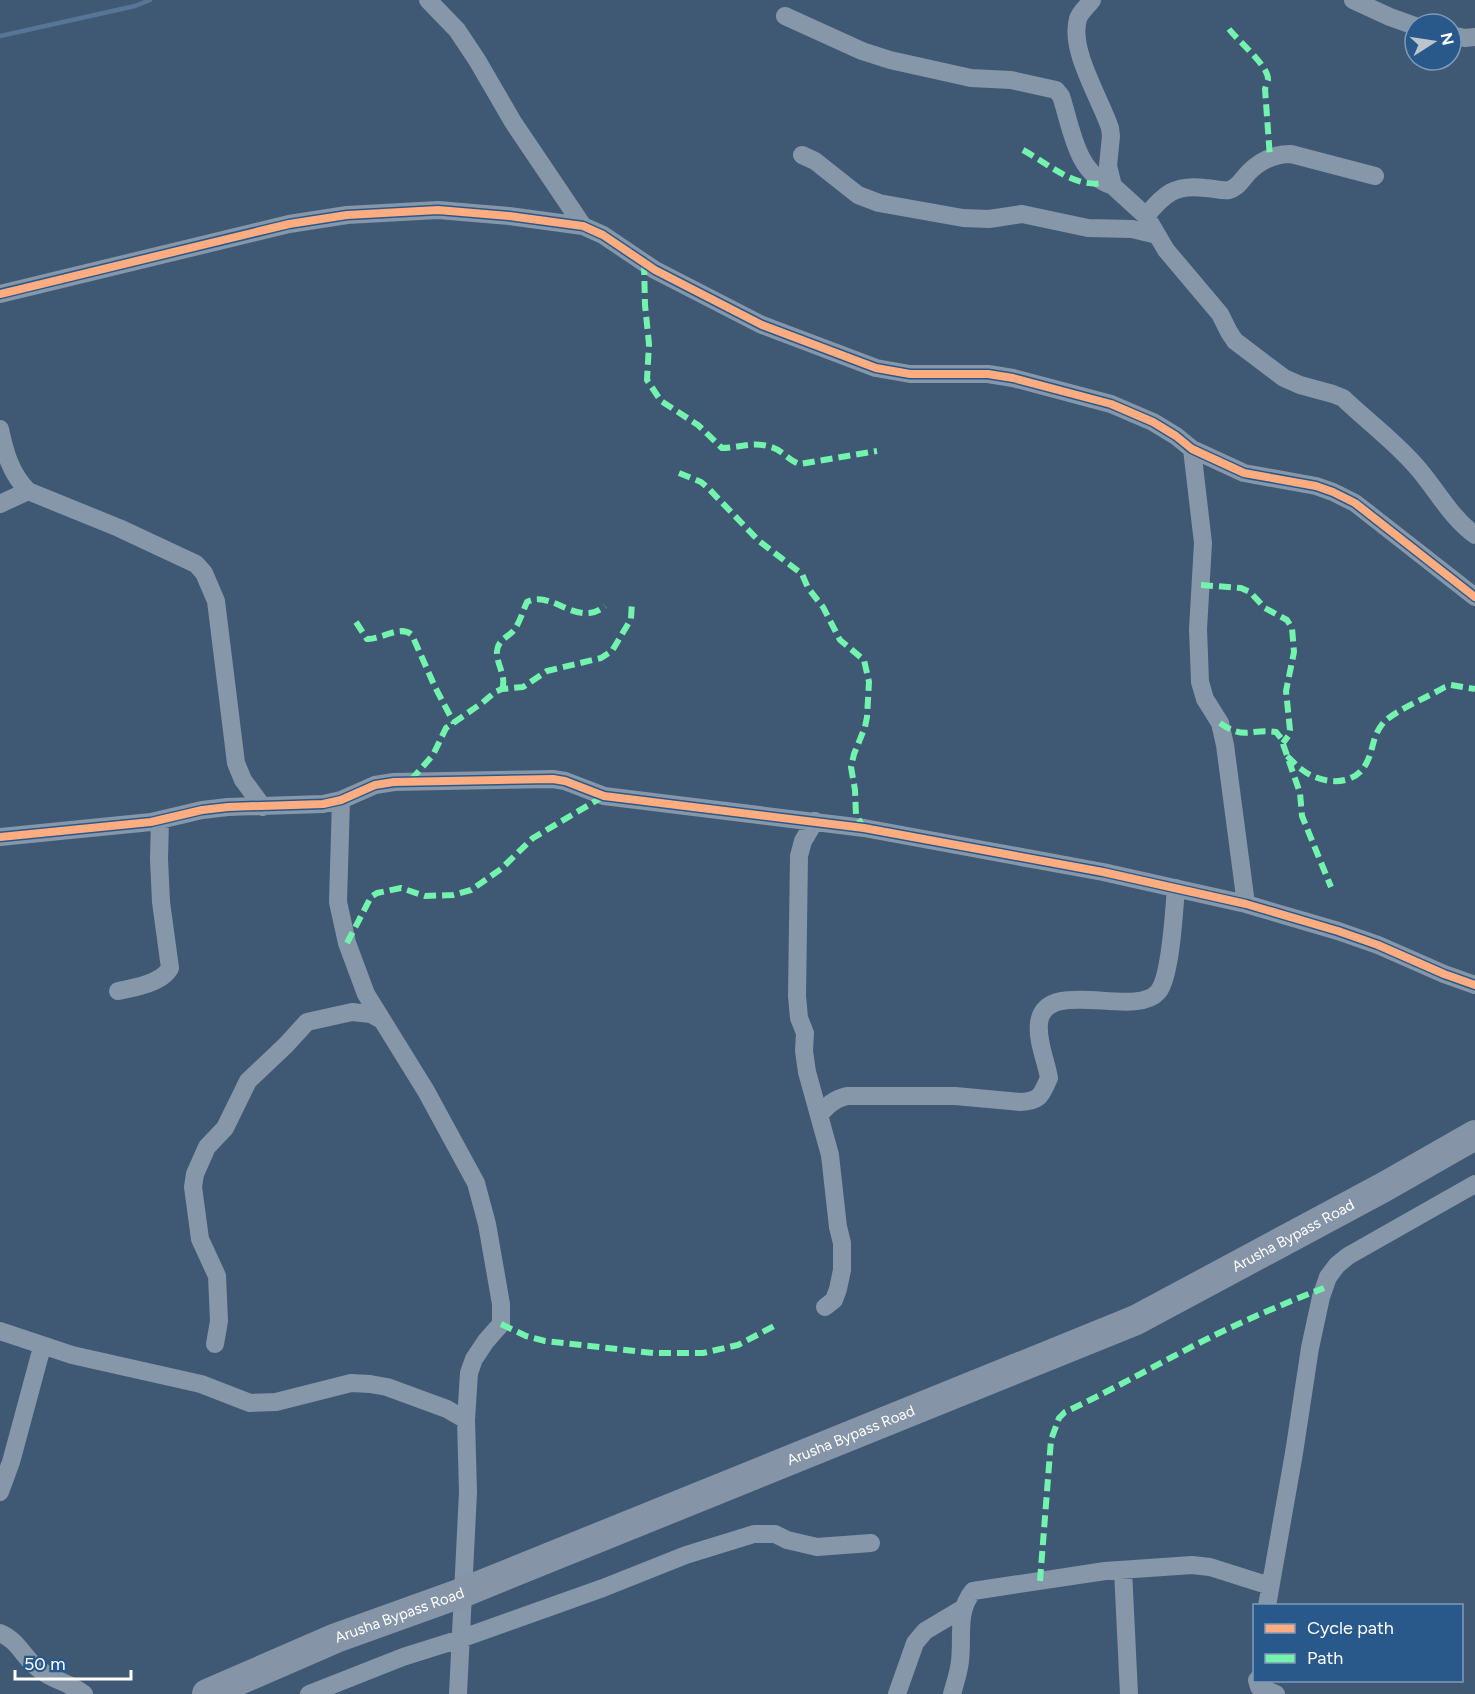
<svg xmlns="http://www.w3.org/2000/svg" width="1475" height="1694" viewBox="0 0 1475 1694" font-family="Figtree,sans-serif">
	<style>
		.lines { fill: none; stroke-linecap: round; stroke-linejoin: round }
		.stream { stroke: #577697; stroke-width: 4.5 }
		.street { stroke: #8697a9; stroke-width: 18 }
		.primary { stroke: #8595a7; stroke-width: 30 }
		.quiet { stroke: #73f3ae; stroke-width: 6; stroke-dasharray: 12 6; stroke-linecap: butt }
		.cycleway-casing { stroke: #29598a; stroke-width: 11 }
		.cycleway { stroke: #ffac80; stroke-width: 8 }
		.labels { text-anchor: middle; stroke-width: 4.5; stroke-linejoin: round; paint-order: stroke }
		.street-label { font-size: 15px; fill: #fff; stroke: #29598a }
	</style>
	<rect width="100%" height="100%" fill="#3f5974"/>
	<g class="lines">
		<!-- stream -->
		<path class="stream" d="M0,36L135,6L150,0"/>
		<!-- street -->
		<path class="street" d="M428,0L457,30L477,60L513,122L583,226
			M1092,0C1088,6 1080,12 1078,19C1069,50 1100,98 1110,128L1111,136L1108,166L1113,186L1146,216L1166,250L1220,314L1229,332L1235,341L1284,378L1300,385L1333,394L1343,398C1367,421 1393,440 1415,465C1436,488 1449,516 1475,535
			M1353,0L1390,17L1415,26
			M785,16L862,51L890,60L971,78L1011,80L1056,90L1061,96C1072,129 1076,174 1113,186
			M1451,35L1465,38L1475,37
			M802,155L815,161L858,195L879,203L963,218L989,219L1022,214L1088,228L1132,229L1157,235
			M1146,216C1164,194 1175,184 1205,188C1212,188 1222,191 1229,190C1238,188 1243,178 1249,172C1261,160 1275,154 1291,154L1375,176
			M0,294L289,224L347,215L438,210L509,216L583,226L603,235L655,270L762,325L876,368L910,374H988L1013,378L1111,404L1153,422L1176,436L1192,449L1244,473L1316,486L1333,492L1355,503L1475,597
			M0,429C5,453 11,474 28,491L119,528L196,564L204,573L216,601L236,763L243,780L263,807
			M1192,449L1203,543L1198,629L1200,682L1205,699L1220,723L1225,745L1246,904
			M0,504L28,491
			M341,800L338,902L347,943L366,994L426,1091L476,1183L487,1224L501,1304V1324L486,1341L474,1359L469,1373L466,1420L468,1492L458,1694
			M815,821L803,841L799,856L797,996L799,1018L805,1033L804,1051L807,1072L830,1155L838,1227L842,1243V1270L838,1289L834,1300L825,1307
			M0,837L151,822L202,810L228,807L323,804L341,800L375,785L394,782L553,779L565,781L604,796L864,828L1103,872L1246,904L1338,931L1378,945L1444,974L1475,985
			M118,991C134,988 162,983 170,968L161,902L159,859L160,820
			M819,1115C828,1105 834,1099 847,1096H955L1020,1102C1041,1101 1041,1095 1049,1078C1046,1060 1037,1042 1039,1023C1045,976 1135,1019 1158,992C1171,977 1174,910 1176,888
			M0,1331L72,1355L201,1384L250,1403L276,1402L351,1383L370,1384L387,1387L447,1409L466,1420
			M215,1344L219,1321L217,1276L200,1239L193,1187L195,1174L207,1147L225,1128L248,1081L286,1045L307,1022L352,1012L371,1014L382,1020
			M0,1492L11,1462L42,1347
			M1123,1570L1129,1694
			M1267,1606L1294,1453L1310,1348L1321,1297L1328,1277L1337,1265L1348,1256L1475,1184
			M0,1633C17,1640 22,1654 34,1665C48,1679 69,1682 84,1694
			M1257,1680L1259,1687L1276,1694
			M309,1694L403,1657L460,1639L603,1588L686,1555L754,1534H775L787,1540L817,1547L871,1543
			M897,1694L915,1643L925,1631L962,1609
			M952,1694C955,1683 959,1672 960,1661C963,1636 956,1612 973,1591L1105,1571L1192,1565L1210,1567L1270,1586"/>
		<!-- primary -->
		<path class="primary" id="s1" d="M207,1694L336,1638L464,1592L1136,1320L1384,1187L1475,1135"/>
		<!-- quiet -->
		<path class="quiet" d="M1229,29C1238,41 1269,66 1268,80C1268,80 1265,89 1265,89L1270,158
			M1023,150C1047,163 1074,188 1103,183
			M644,263L645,305L649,344L647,380L661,401L698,425L722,448C739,448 753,441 771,447C782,450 789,461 800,464L877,451
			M679,473L701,482L708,488L759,541L802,574L808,588L823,607L840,640L864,660L869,682L867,717L865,727L854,754L851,767L855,790L856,815L864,828
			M1201,585L1241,588L1250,592L1265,608L1287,620L1292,628L1294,652L1286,691L1290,730L1289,735L1283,743
			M356,622L367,639C381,640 400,624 412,635L435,687L454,723
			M502,689C507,676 496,664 497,651C498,639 509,637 515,629C520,621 523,611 527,602C553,589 577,629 605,606
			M1220,723C1245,741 1251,728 1276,732L1281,738L1300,793L1302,816L1331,887
			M1287,756C1292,760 1296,766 1301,769C1320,784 1353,788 1366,764C1375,747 1371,737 1384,722C1396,710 1428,697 1445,687L1451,685L1475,689
			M411,780L433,755L446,728L482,703L495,692L502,689L523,687L547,671L601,658L612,651L631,619L632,601
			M347,943L371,897L377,893L401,888L425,896L453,895L471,890L501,869L533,838L604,796
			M501,1324L526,1336L545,1341L653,1353H703L738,1345L776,1325
			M1040,1581L1051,1440L1059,1418L1065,1412C1117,1388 1166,1359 1217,1334C1252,1317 1288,1302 1324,1288"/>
		<!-- cycleway casing -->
		<g class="cycleway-casing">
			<path id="cycleway" d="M0,294L289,224L347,215L438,210L509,216L583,226L603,235L655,270L762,325L876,368L910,374H988L1013,378L1111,404L1153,422L1176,436L1192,449L1244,473L1316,486L1333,492L1355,503L1475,597
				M0,837L151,822L202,810L228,807L323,804L341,800L375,785L394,782L553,779L565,781L604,796L864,828L1103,872L1246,904L1338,931L1378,945L1444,974L1475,985"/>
		</g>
		<!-- cycleway -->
		<use href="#cycleway" class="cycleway"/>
	</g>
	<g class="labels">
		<!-- street labels -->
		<g class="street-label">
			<text dy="5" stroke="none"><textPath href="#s1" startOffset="1180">Arusha Bypass Road</textPath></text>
			<text dy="5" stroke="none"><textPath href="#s1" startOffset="694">Arusha Bypass Road</textPath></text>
			<text dy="5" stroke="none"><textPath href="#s1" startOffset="208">Arusha Bypass Road</textPath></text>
		</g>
	</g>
	<!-- legend -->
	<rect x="1253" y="1604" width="210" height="78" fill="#29598a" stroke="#7f9bb9" stroke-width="1.5"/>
	<rect x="1265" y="1624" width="30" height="9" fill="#ffac80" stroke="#7f9bb9" stroke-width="1.5"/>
	<text x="1307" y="1634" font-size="18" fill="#ffffff">Cycle path</text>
	<rect x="1265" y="1654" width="30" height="9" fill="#73f3ae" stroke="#7f9bb9" stroke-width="1.5"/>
	<text x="1307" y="1664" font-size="18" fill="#ffffff">Path</text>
	<!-- north arrow -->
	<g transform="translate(1433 42) rotate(78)"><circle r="28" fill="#29598a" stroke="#7f9bb9" stroke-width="1.5"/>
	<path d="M0-4.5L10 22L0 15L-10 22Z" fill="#bcc5ce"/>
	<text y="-9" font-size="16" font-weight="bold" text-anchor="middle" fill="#ffffff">N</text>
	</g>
	<!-- scale -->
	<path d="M15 1670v9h116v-9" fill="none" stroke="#ffffff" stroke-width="3"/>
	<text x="24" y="1670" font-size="18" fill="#ffffff" stroke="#29598a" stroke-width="4.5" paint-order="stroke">50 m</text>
</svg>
